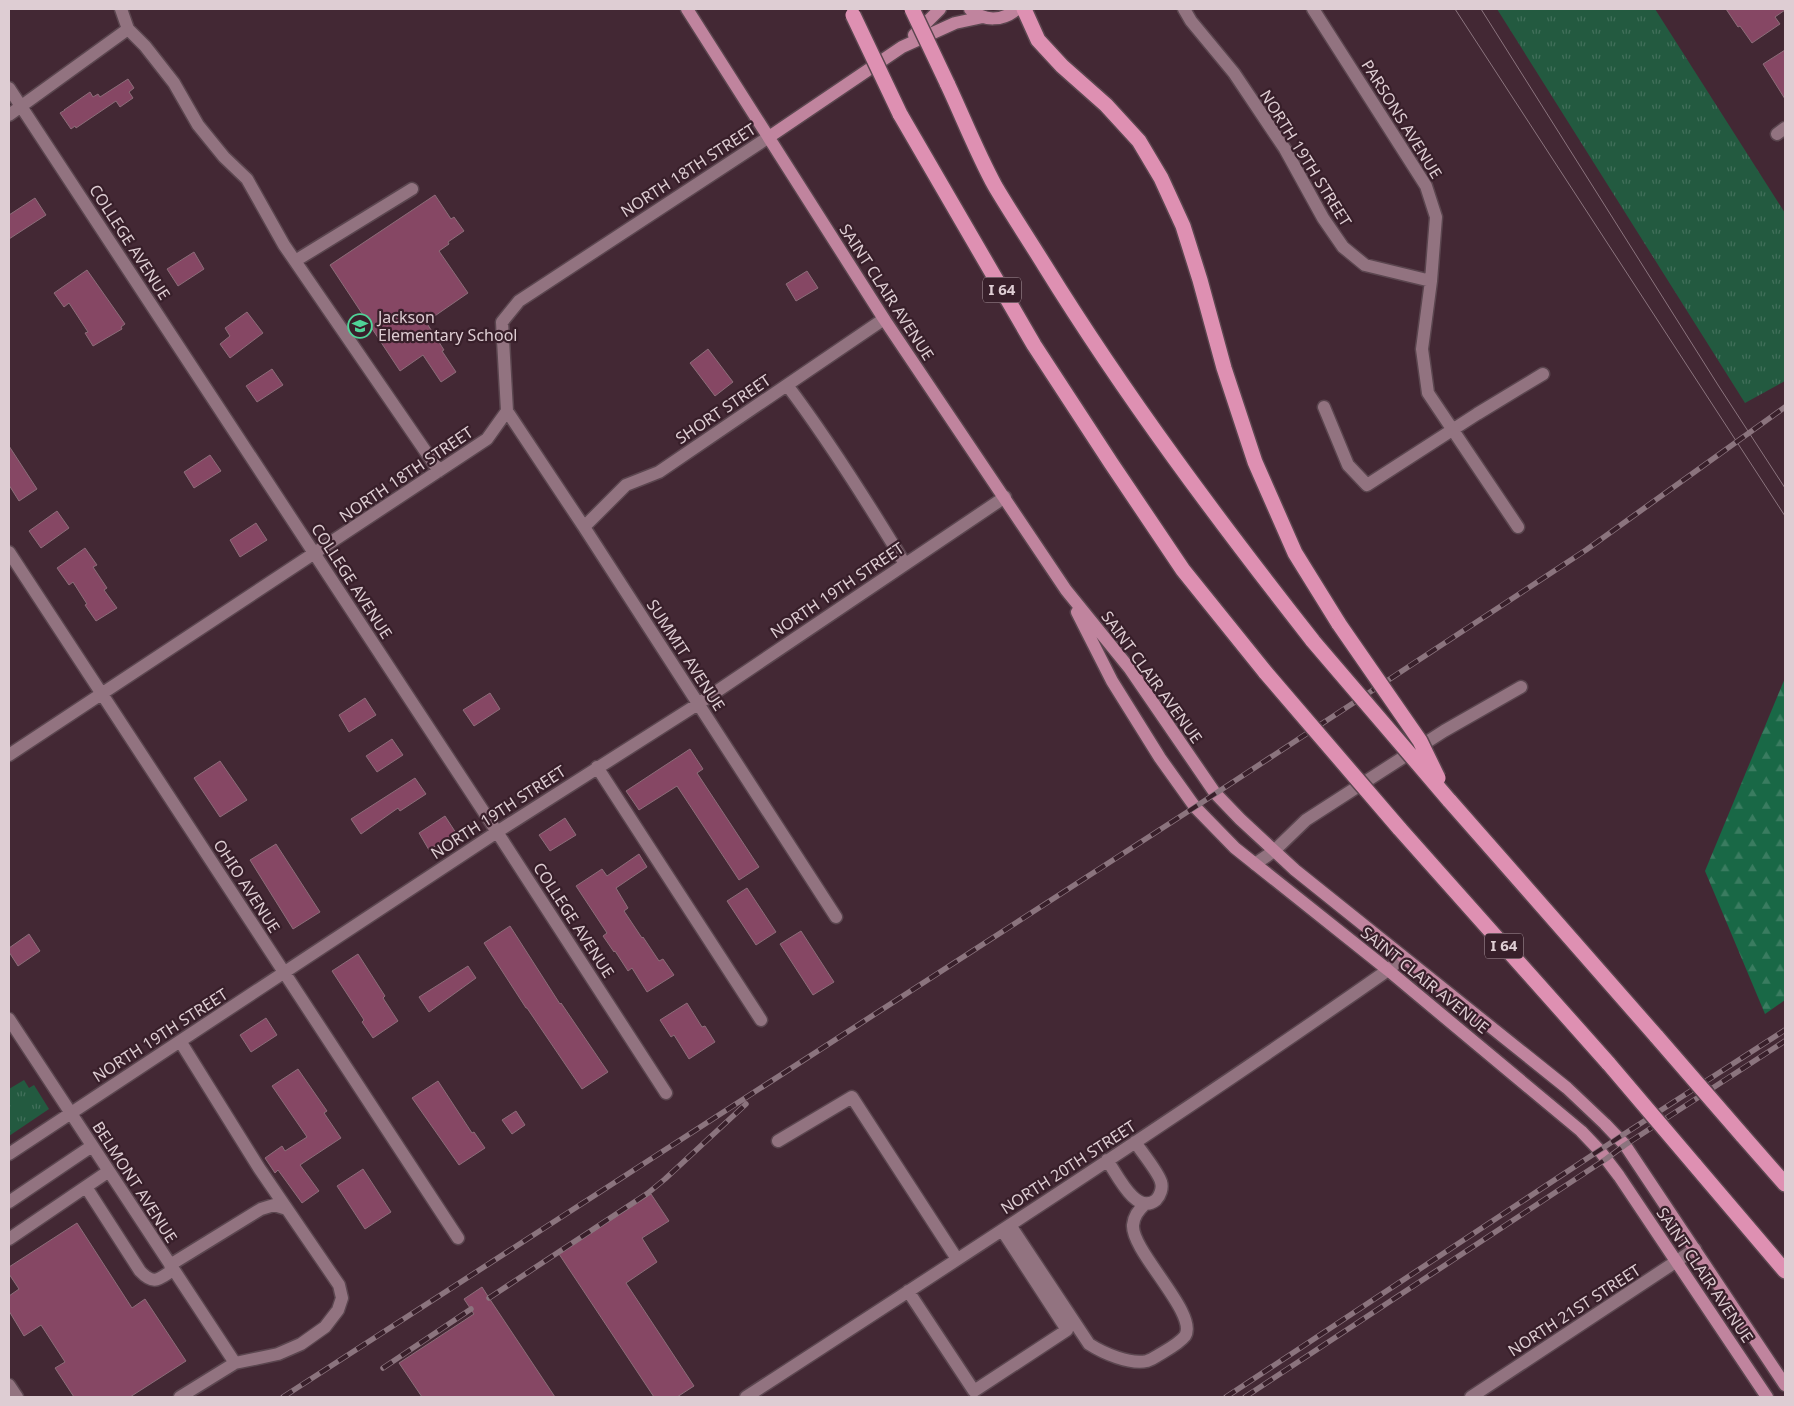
<svg xmlns="http://www.w3.org/2000/svg" width="1794" height="1406" viewBox="0 0 1794 1406" font-family="'Noto Sans',sans-serif">
	<style>
		.grass { fill: url(#grass-tufts) }
		.forest { fill: url(#forest-firs) }
		.building { fill: #864764; stroke: #8c6d79 }
		.lines { fill: none; stroke-linecap: round; stroke-linejoin: round }
		.minor-casing { stroke: #5b464f; stroke-width: 15 }
		.major-casing { stroke: #5b464f; stroke-width: 15 }
		.highway-casing { stroke: #5b464f; stroke-width: 18 }
		.minor { stroke: #927380; stroke-width: 12 }
		.major { stroke: #c0849e; stroke-width: 12 }
		.highway { stroke: #de90b2; stroke-width: 15 }
		.tram { stroke: #8b747e; stroke-width: 1 }
		.rail-casing { stroke: #8b747e; stroke-width: 5.5 }
		.rail { stroke: #381f2a; stroke-width: 4; stroke-dasharray: 11; stroke-linecap: butt }
		.highway-bridge-casing { stroke: #5b464f; stroke-width: 18; stroke-linecap: butt }
		.highway-bridge { stroke: #de90b2; stroke-width: 15 }
		.labels { text-anchor: middle; stroke-width: 4.5; stroke-linejoin: round; paint-order: stroke }
		.shield { fill: #381f2a; stroke: #ac99a0; stroke-width: 1 }
		.shield-label { font-size: 15px; font-weight: bold; fill: #decdd3 }
		.street-label { font-size: 16px; fill: #decdd3; stroke: #381f2a }
		.poi-label { font-size: 16px; fill: #decdd3; stroke: #381f2a; text-anchor: start }
	</style>
	<defs>
		<pattern id="grass-tufts" width="24" height="20" patternUnits="userSpaceOnUse" patternTransform="scale(1.25)"><rect width="24" height="20" fill="#235a40"/><path d="M3 7l-1-3M5 7V3M7 7l1-3M15 17l-1-3M17 17v-4M19 17l1-3" fill="none" stroke="#42705b"/></pattern>
		<pattern id="forest-firs" width="22" height="20" patternUnits="userSpaceOnUse" patternTransform="scale(1.25)"><rect width="22" height="20" fill="#196846"/><path d="M5 1l3.5 6h-7zM16 11l3.5 6h-7z" fill="#3a7c60"/></pattern>
	</defs>
	<rect width="100%" height="100%" fill="#432834"/>
	<!-- grass -->
	<path class="grass" d="M1497,9H1655L1785,213V381L1745,403Z
		M24,1080L29,1088L34,1085L49,1109L9,1136V1089Z"/>
	<!-- forest -->
	<path class="forest" d="M1785,678V1000L1765,1014L1705,871Z"/>
	<!-- building -->
	<path class="building" d="M1726,9H1785V10L1775,17L1780,24L1752,43L1740,26L1738,27Z
		M1785,50V99L1763,64Z
		M128,79L134,88L129,92L133,98L120,107L116,101L76,128L75,126L71,129L60,113L65,110H64L90,92L93,97L98,94L100,97Z
		M435,195L451,219L454,217L464,231L448,242L449,244L439,251L468,293L426,322L444,350L442,351L456,372L441,382L423,355L400,371L330,265Z
		M35,198L46,215L9,239V215Z
		M194,252L204,269L178,286L167,269Z
		M87,270L125,324L121,327L122,329L93,346L85,333L88,332L69,303L64,307L54,293Z
		M807,271L818,288L796,301L786,284Z
		M247,312L263,333L230,358L220,344L230,336L225,328Z
		M708,349L733,382L715,396L690,363Z
		M272,369L283,385L257,402L246,386Z
		M9,446L37,489L19,501L9,485Z
		M210,455L221,471L194,488L184,472Z
		M57,511L69,528L41,548L29,531Z
		M256,523L267,540L240,557L230,540Z
		M85,548L97,565L93,567L107,588L104,590L117,608L96,621L85,605L87,604L73,582L69,585L57,568Z
		M490,693L500,709L474,726L463,710Z
		M365,698L376,715L349,732L339,715Z
		M392,739L403,755L377,772L366,756Z
		M690,749L703,769L697,773L759,867L739,880L677,786L639,810L626,791Z
		M220,761L247,800L220,817L194,778Z
		M415,778L426,794L400,811L398,808L361,834L351,819Z
		M445,816L456,833L429,850L419,833Z
		M565,818L576,835L550,851L539,835Z
		M276,844L320,912L293,929L250,860Z
		M639,854L647,867L616,888L628,908L624,911L642,938L643,937L659,961L663,959L674,975L647,992L632,968L628,971L615,951L614,952L603,936L607,933L576,886L602,869L607,876Z
		M747,888L776,932L756,945L727,901Z
		M510,926L560,1004L561,1003L608,1072L582,1089L527,1008H526L484,943Z
		M801,931L834,982L813,995L780,944Z
		M29,934L40,951L18,966L9,952V948Z
		M358,954L385,996L383,998L398,1021L373,1038L362,1022L364,1020L332,971Z
		M468,966L476,978L429,1012L419,997Z
		M687,1003L702,1027L705,1026L715,1042L689,1059L674,1035L671,1037L660,1020Z
		M266,1018L277,1035L251,1052L240,1035Z
		M298,1069L327,1111L324,1113L341,1138L300,1165L319,1191L302,1203L278,1170L275,1173L265,1158L282,1146L285,1151L307,1137L272,1086Z
		M438,1081L472,1133L474,1132L485,1148L459,1165L412,1098Z
		M516,1111L525,1125L512,1134L502,1120Z
		M363,1169L391,1212L365,1229L337,1186Z
		M651,1194L669,1221L642,1238L657,1262L626,1283L694,1386L677,1397H654L559,1254Z
		M77,1223L132,1308L145,1299L186,1361L130,1397H74L55,1368L65,1362L41,1325L24,1336L9,1311V1296L19,1289L9,1274V1267Z
		M482,1287L489,1298L555,1397H422L399,1363L474,1314L464,1299Z"/>
	<g class="lines">
		<!-- minor casing -->
		<g class="minor-casing">
			<path id="minor" d="M121,9L128,29L145,46L174,83L198,125L224,157L247,179L284,245L439,471
				M1184,9L1191,21L1234,73L1285,149L1323,218L1343,247L1365,265L1431,281
				M1313,9L1426,186L1436,217L1431,281L1422,349L1428,393L1518,527
				M9,88L497,832L666,1093
				M9,115L128,29
				M1777,134L1785,128
				M295,261L412,189
				M787,385C830,442 868,503 905,564
				M1324,407L1348,465L1367,485L1477,414L1543,374
				M507,411L584,527L836,917
				M584,527L626,485L659,472L884,319
				M9,552L458,1238
				M9,755L487,439L507,411L502,322L519,301L769,137
				M597,767L761,1020
				M1255,864L1274,851L1306,820L1444,731L1521,687
				M9,1019L235,1363
				M180,1041L259,1168L339,1285L342,1298L338,1310L325,1327L301,1344L278,1354L235,1363L180,1397
				M778,1141L852,1097L957,1259
				M9,1154L497,832L698,704L1005,497
				M1107,1160C1117,1174 1136,1216 1156,1200C1160,1196 1163,1188 1161,1182C1159,1173 1141,1151 1135,1142
				M86,1187L140,1271C154,1286 159,1279 173,1270
				M9,1202L92,1146
				M1010,1225L1089,1344C1103,1353 1130,1365 1147,1361C1150,1360 1154,1358 1157,1356C1165,1351 1179,1344 1185,1336C1199,1314 1131,1251 1133,1225C1134,1216 1138,1211 1144,1205
				M9,1239L109,1171
				M170,1265L261,1209L274,1205L287,1209
				M908,1291L974,1391L1067,1330L1002,1230
				M9,1385L17,1397
				M746,1397C961,1257 1177,1118 1388,970L1403,957
				M1471,1397L1695,1249"/>
		</g>
		<!-- major casing -->
		<g class="major-casing">
			<path id="major" d="M687,9L884,319L1066,590L1130,669L1215,793L1240,819L1295,870L1567,1088L1605,1124L1625,1145L1785,1385
				M970,9C984,22 1003,21 1017,9
				M914,35L940,9
				M769,137L902,47L955,23L983,17
				M1077,612L1112,681L1160,758L1195,807L1235,848L1388,970L1581,1131L1600,1151L1619,1176L1767,1397"/>
		</g>
		<!-- highway casing -->
		<g class="highway-casing">
			<path id="highway" d="M1024,9L1038,40L1062,66L1106,105L1139,141L1161,178L1183,226L1200,280L1224,368L1255,462L1295,553L1339,624
				M947,83C963,117 977,153 995,186C1011,213 1029,240 1045,266C1126,397 1218,520 1313,641
				M900,114L1034,345L1111,463L1183,570L1266,673
				M1449,800L1657,1037
				M1399,828L1609,1064
				M1742,1135L1785,1184
				M1694,1164L1785,1271"/>
		</g>
		<!-- minor -->
		<use href="#minor" class="minor"/>
		<!-- major -->
		<use href="#major" class="major"/>
		<!-- highway -->
		<use href="#highway" class="highway"/>
		<!-- tram -->
		<path class="tram" d="M1455,9L1785,516
			M1481,9L1718,385L1785,488"/>
		<!-- rail casing -->
		<g class="rail-casing">
			<path id="rail" d="M489,1298L648,1193L665,1179L746,1104
				M383,1368L471,1309
				M283,1397L1195,807L1586,550L1785,407
				M1226,1397L1618,1138L1785,1030
				M1245,1397L1606,1159L1625,1145L1785,1041"/>
		</g>
		<!-- rail -->
		<use href="#rail" class="rail"/>
		<!-- highway-bridge casing -->
		<g class="highway-bridge-casing">
			<path id="highway-bridge" d="M912,9L947,83
				M853,15L900,114
				M1339,624L1420,741L1438,778
				M1313,641L1449,800
				M1266,673L1399,828
				M1657,1037L1742,1135
				M1609,1064L1694,1164"/>
		</g>
		<!-- highway-bridge -->
		<use href="#highway-bridge" class="highway-bridge"/>
	</g>
	<!-- icons -->
	<defs>
		<g id="school-ring" transform="scale(1.25)"><circle r="9.5" fill="#381f2a" stroke="#50d398" stroke-width="1.5"/><path d="M0-5L7-2L0 1L-7-2ZM-4 1L0 2.5L4 1V4Q0 6-4 4Z" fill="#50d398"/></g>
	</defs>
	<g fill-rule="evenodd">
		<use href="#school-ring" x="360" y="326"/>
	</g>
	<g class="labels">
		<!-- shield labels -->
		<g class="shield">
			<rect x="983" y="277.5" width="38" height="25" rx="4"/>
			<rect x="1485" y="933.5" width="38" height="25" rx="4"/>
		</g>
		<g class="shield-label">
			<text x="1002" y="295">I 64</text>
			<text x="1504" y="951">I 64</text>
		</g>
		<!-- street labels -->
		<g class="street-label">
			<text transform="translate(1402 119) rotate(58)" y="6">PARSONS AVENUE</text>
			<text transform="translate(1306 158) rotate(58)" y="6">NORTH 19TH STREET</text>
			<text transform="translate(688 170) rotate(-33)" y="6">NORTH 18TH STREET</text>
			<text transform="translate(130 242) rotate(57)" y="6">COLLEGE AVENUE</text>
			<text transform="translate(887 292) rotate(57)" y="6">SAINT CLAIR AVENUE</text>
			<text transform="translate(723 409) rotate(-34)" y="6">SHORT STREET</text>
			<text transform="translate(406 474) rotate(-34)" y="6">NORTH 18TH STREET</text>
			<text transform="translate(352 581) rotate(57)" y="6">COLLEGE AVENUE</text>
			<text transform="translate(837 590) rotate(-34)" y="6">NORTH 19TH STREET</text>
			<text transform="translate(686 655) rotate(57)" y="6">SUMMIT AVENUE</text>
			<text transform="translate(1152 677) rotate(54)" y="6">SAINT CLAIR AVENUE</text>
			<text transform="translate(498 812) rotate(-33)" y="6">NORTH 19TH STREET</text>
			<text transform="translate(247 886) rotate(57)" y="6">OHIO AVENUE</text>
			<text transform="translate(574 920) rotate(57)" y="6">COLLEGE AVENUE</text>
			<text transform="translate(1425 980) rotate(39)" y="6">SAINT CLAIR AVENUE</text>
			<text transform="translate(160 1035) rotate(-33)" y="6">NORTH 19TH STREET</text>
			<text transform="translate(1068 1167) rotate(-33)" y="6">NORTH 20TH STREET</text>
			<text transform="translate(135 1182) rotate(57)" y="6">BELMONT AVENUE</text>
			<text transform="translate(1705 1275) rotate(56)" y="6">SAINT CLAIR AVENUE</text>
			<text transform="translate(1574 1310) rotate(-33)" y="6">NORTH 21ST STREET</text>
		</g>
		<!-- poi labels -->
		<g class="poi-label">
			<text x="378" y="323">Jackson<tspan x="378" dy="18">Elementary School</tspan></text>
		</g>
	</g>
	<!-- border -->
	<rect width="1794" height="1406" fill="none" stroke="#decdd3" stroke-width="20"/>
</svg>
